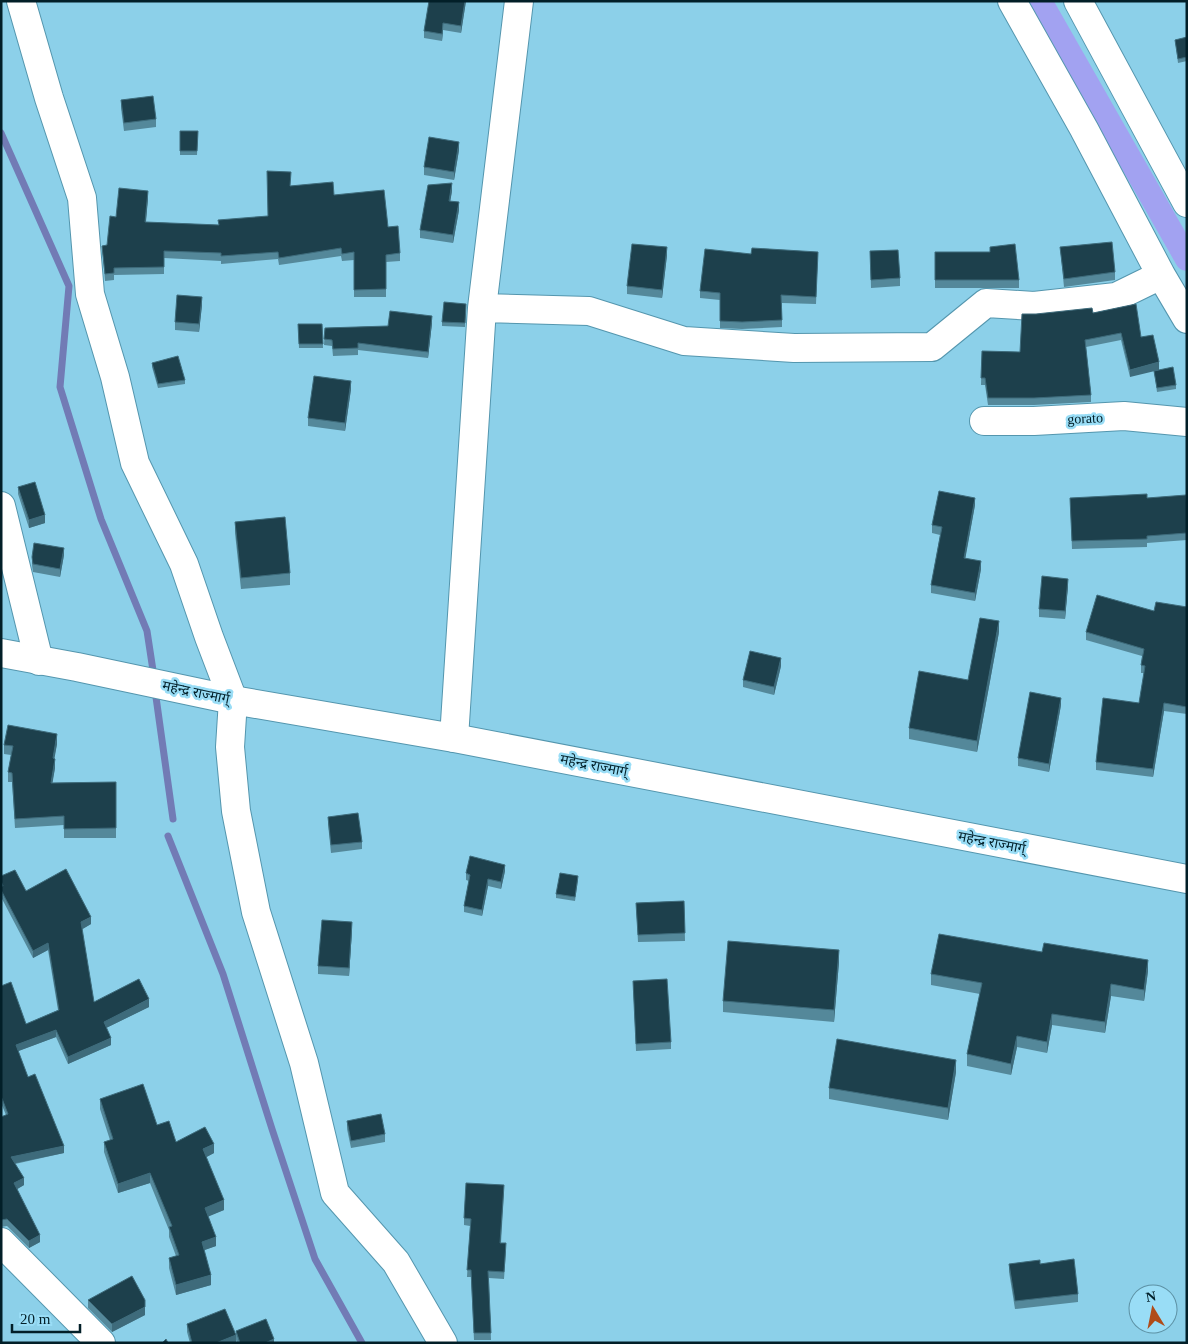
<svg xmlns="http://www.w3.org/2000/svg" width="1188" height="1344" viewBox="0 0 1188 1344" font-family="'Times New Roman','Noto Sans Devanagari',serif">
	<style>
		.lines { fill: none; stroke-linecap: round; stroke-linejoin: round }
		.stream { stroke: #727bb5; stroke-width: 7 }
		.canal { stroke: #a2a2f1; stroke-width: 24 }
		.minor-casing { stroke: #5496ae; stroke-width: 30 }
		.highway-casing { stroke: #5496ae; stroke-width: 30 }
		.minor { stroke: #fff; stroke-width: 28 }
		.highway { stroke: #fff; stroke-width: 28 }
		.wall { fill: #54889a }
		.shaded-wall { fill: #3e6b7b }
		.building { fill: #1d404c; stroke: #3e6b7b }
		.labels { text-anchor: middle; stroke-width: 5; stroke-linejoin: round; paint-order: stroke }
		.street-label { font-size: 14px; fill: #021f28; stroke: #99ddf6 }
	</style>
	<rect width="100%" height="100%" fill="#8cd0e9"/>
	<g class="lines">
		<!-- stream -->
		<path class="stream" d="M1,133L69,286L60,387L101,519L147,631L154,677
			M155,690L173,819
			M168,836L223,974L272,1129L315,1259L362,1343"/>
		<!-- canal -->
		<path class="canal" d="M1040,1L1187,259"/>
		<!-- minor casing -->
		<g class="minor-casing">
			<path id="minor" d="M21,1L49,98L82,198L90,294L115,377L135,463L184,564L209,637L233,700L230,747L236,811L256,912L304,1063L335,1193L396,1262L443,1343
				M1012,1L1084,129L1161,275L1187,319
				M1078,1L1187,203
				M482,308L589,311L684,341L794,348L932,347L986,303L1034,306L1116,297L1161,275
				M984,421H1034L1124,416L1187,422
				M1,506L39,661
				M454,738L482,308L519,1
				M1,1242L101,1343"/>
		</g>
		<!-- highway casing -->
		<g class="highway-casing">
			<path id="highway" d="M1,653L77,667L233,700L454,738L1187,879"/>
		</g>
		<!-- minor -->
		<use href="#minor" class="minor"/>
		<!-- highway -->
		<use href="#highway" class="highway"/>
	</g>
	<!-- wall -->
	<path class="wall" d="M429,1H466L461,33L443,30L442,41L424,38V31Z
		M1187,37V61L1178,63L1175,40Z
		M121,100L156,119V127L124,131L121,108Z
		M180,131H198L197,155H180Z
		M459,150L454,180L424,175V167Z
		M291,186L334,195L388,227L400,253V261L386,262V297H354V260L342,261L341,256L279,265L278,259L221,264V261L164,258V274L114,275V280L105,281L102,246L107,245L116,217L148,198L146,222L218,225L268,216Z
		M452,191L450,201L459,210L453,243L420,238V230Z
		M990,247L1019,280V288H935V252H990Z
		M1060,247L1115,272V280L1064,287Z
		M870,251L900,278V286L871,288Z
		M818,252L816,304L782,303V327L742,329L720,328V300L700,298V291L751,254Z
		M667,255L662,298L627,294V286Z
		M466,304L465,327L442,326V322Z
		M1136,304L1130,377L1121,340L1086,347L1091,395V402L1034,405H988L985,385H981L982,351L1020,352L1036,314L1093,313Z
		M202,305L199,332L175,330V322Z
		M432,323L428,358L358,350V355L333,356L332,346L324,345L325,328L388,326Z
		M298,324H322L323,348H299Z
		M152,363L185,380V384L158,388L152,367Z
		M1154,371L1176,385V389L1157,392Z
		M351,389L345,431L308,426V418Z
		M18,487L45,523L29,528L18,494Z
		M1070,498H1147L1187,510V540L1147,543V547L1072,549Z
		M975,505L965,558L981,569L975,601L931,593V585L940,535L932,533V525Z
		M235,522L290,573V585L241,589L235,533Z
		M64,555L60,577L33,572L32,565V557Z
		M1068,586L1065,619L1039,617V609Z
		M1187,607V714L1164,711L1153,777L1096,770V762L1139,703L1144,673H1141V665L1142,656L1086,640V632L1154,611Z
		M999,632L977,752L909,739V728L968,680Z
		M781,666L774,695L743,687V680Z
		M1061,705L1049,772L1018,766V758Z
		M57,744L54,758L55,768L52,783L116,782V838H64V825L15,828L12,782H8V772L11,755L4,754V745Z
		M328,817L362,842V849L331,853L328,824Z
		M505,871L501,889L488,886L482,916L464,912V906L469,881L466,880V873Z
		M1,876L26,891L91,924L82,929L94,1002L149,1007L106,1028L111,1045L68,1064L56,1037L18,1051L28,1077L64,1153L15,1164L24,1185L17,1189L40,1242L29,1248L7,1226L1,1227V1117L6,1115L1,1103V986L26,1024L58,1010L48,950L33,958L1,897Z
		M578,880L575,901L556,898V894Z
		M684,901L685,941L638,942L636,903Z
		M352,930L349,976L318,974V966Z
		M839,962L834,1022L723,1012V1001Z
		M1148,971L1144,1001L1111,996L1105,1033L1052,1025L1047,1053L1017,1047L1011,1075L967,1066V1054L980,994L931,985V974Z
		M633,981L671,1042V1049L636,1051Z
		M956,1072L948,1120L829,1099V1088Z
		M100,1099L157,1125L176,1142L214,1153L206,1157L224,1210L208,1216L216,1246L204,1250L211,1285L176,1295L169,1268V1258L176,1256L169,1237V1230L150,1183L118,1193L104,1152V1142L110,1140L100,1109Z
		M347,1121L385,1134V1142L351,1148L347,1129Z
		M504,1192L501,1243L506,1251L504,1279L489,1278L491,1340H474L471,1277H467L470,1226L464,1225V1218Z
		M1009,1264H1040L1078,1294V1302L1015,1309L1009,1272Z
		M88,1300L145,1315L112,1332L88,1308Z
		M187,1324L236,1334V1331L274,1343H237L236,1340V1342L235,1343H190L187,1332Z"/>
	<!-- shaded-wall -->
	<path class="shaded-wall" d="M465,1H466L461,33V26Z
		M443,23V30L442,41V34Z
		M459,142V150L454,180V172Z
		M452,183V191L449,209V201Z
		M148,191V198L145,230V222Z
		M459,202V210L453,243V235Z
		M667,247V255L662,298V290Z
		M202,297V305L199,332V324Z
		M432,316V323L428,358V352Z
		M1159,362V370L1130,377V370Z
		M351,381V389L345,431V423Z
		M975,498V505L964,566V558Z
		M45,515V523L29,528V520Z
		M64,548V555L60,577V569Z
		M981,561V569L975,601V593Z
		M1068,579V586L1065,619V611Z
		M999,621V632L977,752V741Z
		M781,658V666L774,695V687Z
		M1061,698V705L1049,772V764Z
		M1164,703V711L1153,777V769Z
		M57,734V744L53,767V758Z
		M55,759V768L51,792V783Z
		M505,865V871L501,889V882Z
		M488,879V886L482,916V910Z
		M91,917V924L81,930V922Z
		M352,922V930L349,976V968Z
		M48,943V950L33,958V951Z
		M839,950V962L834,1022V1010Z
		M1148,960V971L1144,1001V990Z
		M1111,984V996L1105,1033V1022Z
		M149,999V1007L104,1029V1022Z
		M1052,1014V1025L1047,1053V1042Z
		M56,1030V1037L16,1052V1045Z
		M1017,1036V1047L1011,1075V1064Z
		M111,1038V1045L68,1064V1057Z
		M956,1060V1072L948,1120V1108Z
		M214,1144V1153L203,1159V1149Z
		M64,1146V1153L11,1164V1157Z
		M150,1173V1183L118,1193V1184Z
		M24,1178V1185L14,1191V1183Z
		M224,1200V1210L205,1218V1208Z
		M40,1235V1242L29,1248V1241Z
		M216,1237V1246L202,1251V1242Z
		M211,1275V1285L176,1295V1285Z
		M145,1307V1315L112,1332V1324Z
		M236,1335V1342L235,1343H216Z
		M274,1339V1343H265Z"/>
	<!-- building -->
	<path class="building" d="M429,1H465L461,26L443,23L442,34L424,31Z
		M1187,37V57L1178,59L1175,40Z
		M153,96L156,119L124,123L121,100Z
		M180,131H198L197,151H180Z
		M429,137L459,142L454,172L424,167Z
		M267,171L291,172L290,186L333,182L334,195L384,190L388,227L398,226L400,253L386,255V289L354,290V252L342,254L341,248L279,258L278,252L221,256V253L164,251V267L114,268V273L105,274L102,246L107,245L110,216L116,217L119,188L148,191L145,222L219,225L218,220L268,216Z
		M452,183L449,201L459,202L453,235L420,230L428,185Z
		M1112,242L1115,272L1064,279L1060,247Z
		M632,244L667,247L662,290L627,286Z
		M1015,244L1019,280H935V252H990V247Z
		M752,248L818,252L816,297L781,295L782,320L742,322L720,321V293L700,291L705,249L751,254Z
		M898,250L900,278L871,280L870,251Z
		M177,295L202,297L199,324L175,322Z
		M444,302L466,304L465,323L442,322Z
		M1136,304L1141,337L1153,335L1159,362L1130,370L1121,333L1085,340L1091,395L1034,398H988L985,378H981L982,351L1020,352L1022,314H1036L1092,308L1093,313Z
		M390,311L432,316L428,352L358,343V348L333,349L332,340L324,339L325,328L388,326Z
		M298,324H322L323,344H299Z
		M178,356L185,380L158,384L152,363Z
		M1173,367L1176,385L1157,388L1154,371Z
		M314,376L351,381L345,423L308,418Z
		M35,482L45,515L29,520L18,487Z
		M939,491L975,498L964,558L981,561L975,593L931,585L942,527L932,525Z
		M1147,494V498L1186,495L1187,510V533L1147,536V539L1072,541L1070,498Z
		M285,517L290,573L241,578L235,522Z
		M34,543L64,548L60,569L33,564L32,557Z
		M1042,576L1068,579L1065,611L1039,609Z
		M1097,595L1154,611L1156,602L1187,607V707L1164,703L1153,769L1096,762L1103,698L1139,703L1145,666L1141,665L1144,649L1086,632Z
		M980,618L999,621L977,741L909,728L919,671L968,680Z
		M750,651L781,658L774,687L743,680Z
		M1030,692L1061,698L1049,764L1018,758Z
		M8,725L57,734L53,758L55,759L51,783L116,782V828L64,829V816L15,819L12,773L8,772L13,746L4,745Z
		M358,813L362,842L331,845L328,817Z
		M470,856L505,865L501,882L488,879L482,910L464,906L470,875L466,873Z
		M66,869L91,917L81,922L94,1002L139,979L149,999L104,1022L111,1038L68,1057L56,1030L16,1045L28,1077L35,1074L64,1146L11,1157L24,1178L14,1183L40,1235L29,1241L7,1219L1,1220V1117L8,1114L1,1096V986L11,982L26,1024L59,1010L48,943L33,951L1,890V886H3L1,881V876L15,870L26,891Z
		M560,873L578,876L575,897L556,894Z
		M684,901L685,933L638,935L636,903Z
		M322,920L352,922L349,968L318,966Z
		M939,934L1042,952L1044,943L1148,960L1144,990L1111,984L1105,1022L1052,1014L1047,1042L1017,1036L1011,1064L967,1054L982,983L931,974Z
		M728,941L839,950L834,1010L723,1001Z
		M667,979L671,1042L636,1044L633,981Z
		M837,1039L956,1060L948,1108L829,1088Z
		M143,1084L157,1125L169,1121L176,1142L205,1127L214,1144L203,1149L224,1200L205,1208L216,1237L202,1242L211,1275L176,1285L169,1258L179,1255L169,1227L172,1226L150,1173L118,1184L104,1142L113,1139L100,1099Z
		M381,1114L385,1134L351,1141L347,1121Z
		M466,1183L504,1185L500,1243H506L504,1272L488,1271L491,1333H474L471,1270H467L471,1219L464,1218Z
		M1074,1259L1078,1294L1015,1301L1009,1264L1040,1260V1264Z
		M132,1276L145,1300V1307L112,1324L88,1300Z
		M225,1309L236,1335L216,1343H192L187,1324Z
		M266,1319L274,1339L265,1343H240L236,1331Z
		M166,1339L168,1343H162Z"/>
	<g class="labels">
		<!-- street labels -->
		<g class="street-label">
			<text transform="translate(1085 418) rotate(-3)" y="5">gorato</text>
			<text transform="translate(196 692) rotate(12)" y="5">महेन्द्र राज्मार्ग्</text>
			<text transform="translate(594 765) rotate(11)" y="5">महेन्द्र राज्मार्ग्</text>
			<text transform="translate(992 842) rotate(11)" y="5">महेन्द्र राज्मार्ग्</text>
		</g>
	</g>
	<!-- border -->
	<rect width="1188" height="1344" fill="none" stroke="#021f28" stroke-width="5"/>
	<!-- north arrow -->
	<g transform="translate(1153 1309) rotate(350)"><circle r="24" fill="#99ddf6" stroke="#5d91a4"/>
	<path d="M0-4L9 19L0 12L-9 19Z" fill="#b04c19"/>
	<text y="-8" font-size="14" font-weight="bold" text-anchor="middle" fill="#021f28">N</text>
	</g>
	<!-- scale -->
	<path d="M12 1324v8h68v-8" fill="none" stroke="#021f28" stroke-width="2.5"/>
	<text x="20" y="1324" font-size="15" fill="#021f28" stroke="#99ddf6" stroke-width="4" paint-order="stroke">20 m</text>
</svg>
